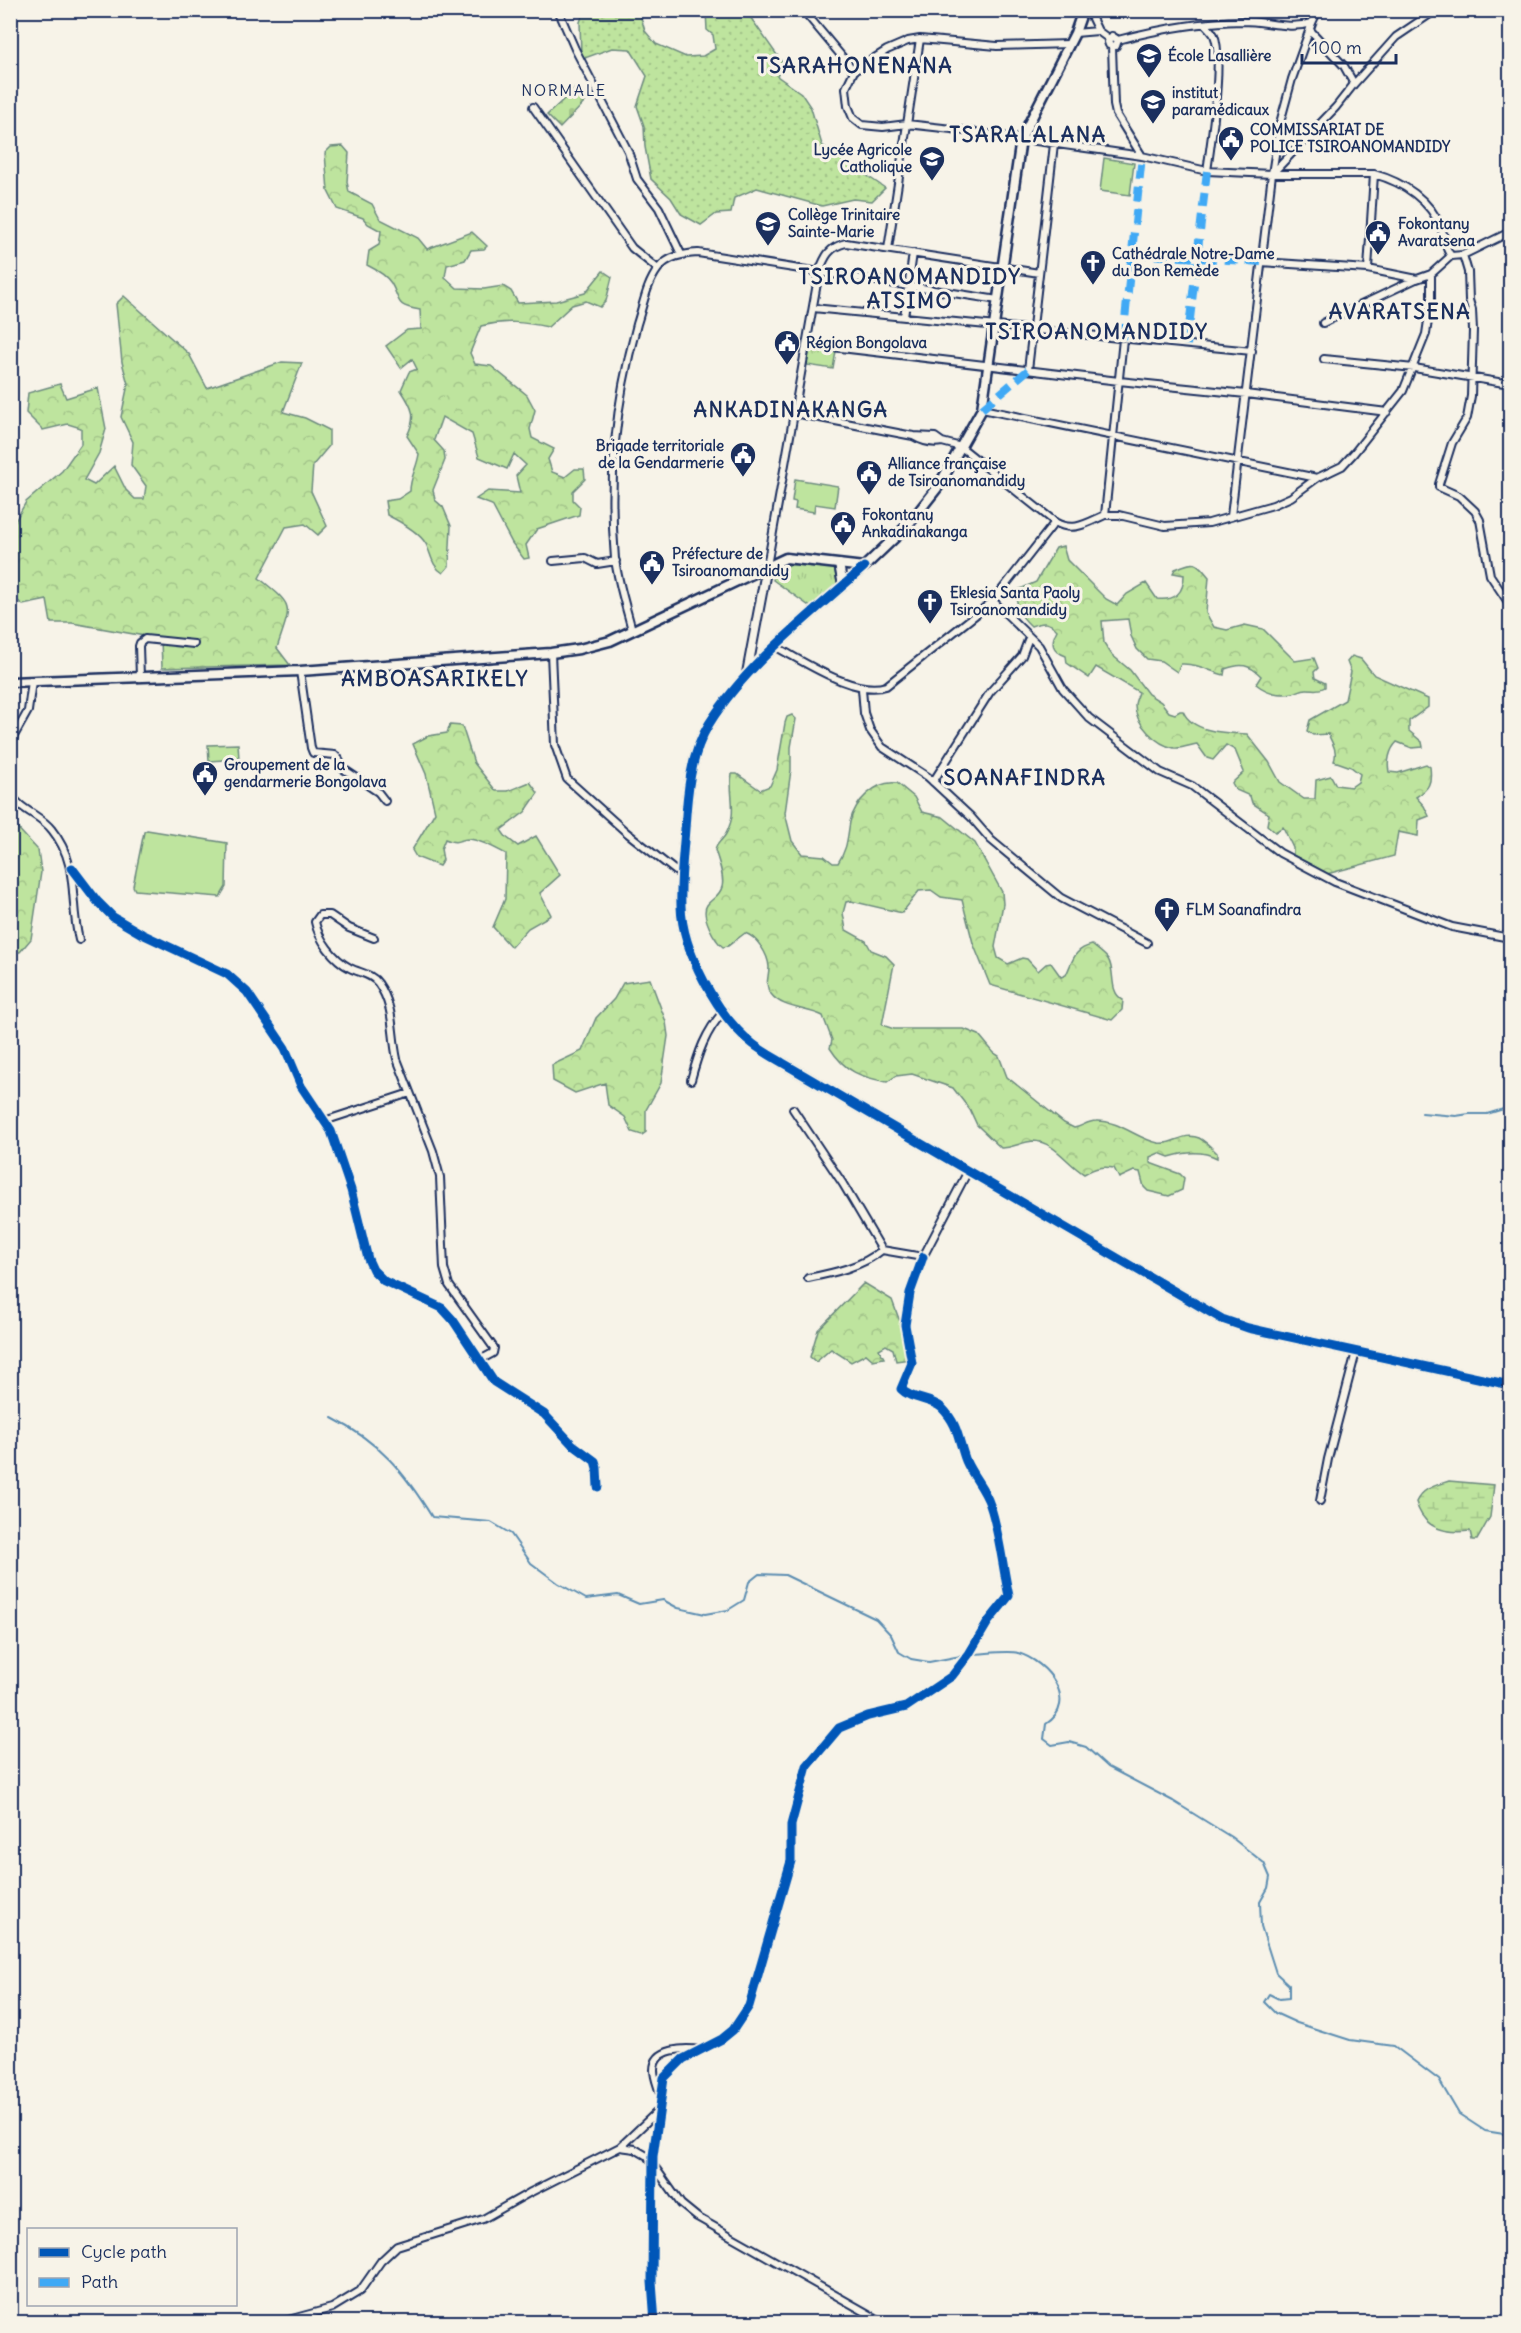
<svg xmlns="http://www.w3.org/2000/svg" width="1521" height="2333" viewBox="0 0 1521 2333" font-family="Delius,sans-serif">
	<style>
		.grass { fill: url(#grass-dots); stroke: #6c8a7e; stroke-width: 1.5 }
		.forest { fill: url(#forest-crowns); stroke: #6c8a7e; stroke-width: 1.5 }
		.wetland { fill: url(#wetland-marsh); stroke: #6c8a7e; stroke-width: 1.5 }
		.cemetery { fill: url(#cemetery-stones); stroke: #6c8a7e; stroke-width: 1.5 }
		.park { fill: url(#park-tufts); stroke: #6c8a7e; stroke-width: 1.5 }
		.pitch { fill: #bee49e; stroke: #6c8a7e; stroke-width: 1.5 }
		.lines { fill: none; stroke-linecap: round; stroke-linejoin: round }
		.stream { stroke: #5c8db1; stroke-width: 2 }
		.minor-casing { stroke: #1b2f5e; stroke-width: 10 }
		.tertiary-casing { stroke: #1b2f5e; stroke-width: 12 }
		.secondary-casing { stroke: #1b2f5e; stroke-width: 13 }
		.minor { stroke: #f7f3e8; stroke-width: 6 }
		.tertiary { stroke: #f7f3e8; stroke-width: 8 }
		.secondary { stroke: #f7f3e8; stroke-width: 8 }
		.quiet { stroke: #3fa9f5; stroke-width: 8; stroke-dasharray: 15 8; stroke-linecap: butt }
		.cycleway-casing { stroke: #f7f3e8; stroke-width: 13 }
		.cycleway { stroke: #0057b8; stroke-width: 9 }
		.labels { text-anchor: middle; stroke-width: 6; stroke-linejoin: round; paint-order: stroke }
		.poi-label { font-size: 15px; font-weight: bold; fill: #1b2f5e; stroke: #f7f3e8; text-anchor: start }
		.neighbourhood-label { font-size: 16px; letter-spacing: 1.5px; fill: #1b2f5e; stroke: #f7f3e8 }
		.district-label { font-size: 21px; font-weight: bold; letter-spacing: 1.5px; fill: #1b2f5e; stroke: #f7f3e8 }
	</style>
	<defs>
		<pattern id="grass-dots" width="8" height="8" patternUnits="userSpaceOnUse" patternTransform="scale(1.5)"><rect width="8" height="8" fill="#bee49e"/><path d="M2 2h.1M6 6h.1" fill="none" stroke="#a3c48a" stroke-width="1.8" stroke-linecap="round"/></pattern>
		<pattern id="forest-crowns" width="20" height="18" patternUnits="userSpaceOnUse" patternTransform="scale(1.5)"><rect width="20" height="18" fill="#bee49e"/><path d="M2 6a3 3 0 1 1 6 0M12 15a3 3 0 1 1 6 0" fill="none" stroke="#a3c48a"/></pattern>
		<pattern id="wetland-marsh" width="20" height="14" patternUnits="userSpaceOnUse" patternTransform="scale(1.5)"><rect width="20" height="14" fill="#bee49e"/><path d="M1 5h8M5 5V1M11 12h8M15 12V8" fill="none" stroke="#a3c48a"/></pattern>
		<pattern id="cemetery-stones" width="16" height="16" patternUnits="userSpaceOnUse" patternTransform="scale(1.5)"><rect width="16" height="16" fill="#bee49e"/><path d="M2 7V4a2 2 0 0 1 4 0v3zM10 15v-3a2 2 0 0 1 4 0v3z" fill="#a3c48a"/></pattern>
		<pattern id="park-tufts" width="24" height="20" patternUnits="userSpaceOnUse" patternTransform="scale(1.5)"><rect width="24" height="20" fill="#bee49e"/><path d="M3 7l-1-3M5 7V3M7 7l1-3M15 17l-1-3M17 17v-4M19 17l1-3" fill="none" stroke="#a3c48a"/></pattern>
	</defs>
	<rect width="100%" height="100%" fill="#f7f3e8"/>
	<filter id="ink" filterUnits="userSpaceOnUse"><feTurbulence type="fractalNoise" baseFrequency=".0167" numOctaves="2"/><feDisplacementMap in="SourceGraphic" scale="12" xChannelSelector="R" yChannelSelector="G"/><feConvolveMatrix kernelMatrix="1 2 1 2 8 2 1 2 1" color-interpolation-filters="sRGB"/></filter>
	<g filter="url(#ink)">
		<!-- grass -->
		<path class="grass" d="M584,11H639L645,31L656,44L686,57L703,56L715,49L713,35L707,30L706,11H746L784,65L777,76L801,93L811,108L822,145L885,188L872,201L853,199L822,206L757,188L734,198L731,213L716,214L701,225L681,214L671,198L651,179L645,147L644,126L637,106L647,76L630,49L612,48L585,58L581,55L580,22Z"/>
		<!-- forest -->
		<path class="forest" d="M343,146L349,153L347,182L349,192L372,204L380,219L418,238L427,249L472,232L487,246L484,249L471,250L465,260L447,265L445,277L457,288L484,289L503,286L511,291L518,303L556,301L585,293L603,271L612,277L606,301L600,307L586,301L572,305L548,327C524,322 505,320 481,326L470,353L475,364L491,366L527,395L535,410L530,429L532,438L554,449L548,459L552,472L565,477L575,469H584L585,479L573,491V500L580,507L579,515L537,529L526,545L529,558L524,559L512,543L492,505L476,499L488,491L520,493L516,476L526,465L514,454L507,469L479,457L472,434L442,417L434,440L444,451L445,460L433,490L435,500L443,507L451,526L449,566L443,573C431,565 432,556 426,544C419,532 399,521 387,515L385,501L398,499L410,491C410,477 417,468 419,454L407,436C417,416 413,408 401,390L409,372L417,369L412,359L401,368L386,346L407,330L421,329L420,310C393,305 402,302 391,283C386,275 375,269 367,265L369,251L379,245L381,231L368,224L363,218L337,209L328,191L325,153L331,147Z
			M124,296L189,354L207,388L282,362L302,363L283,412L305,418L329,430V446L313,465L311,491L327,526L318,535L305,524L286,527L259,578C296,608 291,604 277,648L290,665L162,668L161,639L72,623H51L47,600L23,605L11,595L10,530L26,502L62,471L81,444V428L68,424L43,430L26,413L28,393L60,384L66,398L98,388L106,429L99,453L84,480L94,485L114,466L126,490L135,499H144L146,486L131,465L133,442L121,417L128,384L122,362L116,304Z
			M1063,546L1067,560L1106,599L1117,605L1127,594L1146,583L1157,599C1175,601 1184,593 1184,575L1173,573L1175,569C1196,561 1195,560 1209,577L1206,613L1214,627L1227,630L1245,625L1263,629L1295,661L1314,658L1318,668L1314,672L1315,678L1325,683V687C1319,691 1314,689 1307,689C1301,689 1298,692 1293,693C1278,696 1267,693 1256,684L1261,676C1249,664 1241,663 1225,669L1224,675C1209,671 1196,663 1181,664L1177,672L1161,661L1147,659L1137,649L1131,636L1128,619L1102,621L1104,643L1112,655L1130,670L1148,694L1161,702L1169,712L1175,714L1180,711H1183C1192,733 1227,733 1247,734L1269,762L1280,782L1304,799H1315L1316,780L1331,776L1336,785L1351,787L1358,782L1360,774L1351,767L1334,761C1338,751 1332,743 1328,734L1313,735L1307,731L1310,720L1345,700L1351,672L1347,662L1352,656L1361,659L1374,675L1428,699V707L1409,721V731L1422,742L1423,747L1412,748L1397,742C1389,750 1387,762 1389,772L1398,773L1426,764L1430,767C1432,783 1429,789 1416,797L1424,806L1429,816L1419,820L1418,836L1398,832L1394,856L1327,874L1293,855V848L1283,827L1275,832L1267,825L1269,814L1252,803L1250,796L1236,790L1232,783L1244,772L1235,750L1226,745L1213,760L1207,758L1197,744C1191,745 1181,749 1174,748C1157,745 1135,724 1135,705C1135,701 1138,696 1139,692L1096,667L1089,678L1067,663L1066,656C1052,651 1050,643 1057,630C1049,621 1043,622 1031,626C1020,616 1014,606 1018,590L1036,582L1056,548Z
			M792,715L796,719L791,747V770L785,813L792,841L802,854L824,856L833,863H838C848,847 847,839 850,822C855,802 875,780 897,783L914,797L922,812L943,817L975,843L1002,892L1003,904L995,947L998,958L1008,964L1022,958L1027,959L1038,971L1046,964L1051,963L1061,977L1066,975C1073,960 1074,949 1092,945C1097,949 1104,954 1108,959C1116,971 1108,992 1123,1000L1122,1010L1112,1020L990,985L973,943L962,900L941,897L931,890L919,891L902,913L851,901L846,902L843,913L846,930L866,941L871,950L886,956L894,964L882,1025L894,1029H964L979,1035L994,1053L999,1056L1007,1077L1064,1123L1074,1128C1082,1127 1087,1121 1096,1121C1119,1120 1137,1139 1158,1143C1173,1146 1183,1131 1199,1138C1205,1141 1212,1148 1217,1153V1158C1202,1150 1185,1152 1169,1157L1159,1153L1150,1157V1163L1180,1174L1184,1178L1182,1190L1169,1196L1148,1191L1144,1187L1140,1172L1134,1171L1119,1178L1114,1168C1101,1166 1095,1168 1084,1174C1067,1164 1054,1141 1033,1141C1022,1142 1012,1148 1001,1148L977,1125L970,1110L953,1088L912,1074L896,1076L887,1082C861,1077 845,1072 830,1048L832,1040L823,1016C808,1008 782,1009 771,994C764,986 769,977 769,967C768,954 757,937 745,933L728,946L723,947C715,941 700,915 707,905C712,898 720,896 722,887C725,877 718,860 715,850C717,843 719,843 723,838C727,834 731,823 732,816C734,802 729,788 732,774H737L760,790L770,786L777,770L785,723L787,717Z
			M450,725L462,726L474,763L496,791H508L530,782L538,793L525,812L501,830L506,837L518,846L536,836L560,875L540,893L551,915L528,928L511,947L493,927L505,899L506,854C495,848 481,840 469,839C457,839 460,845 445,839L441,849L443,860L439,866L416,857L412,850L435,812L426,774L413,744L428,736L447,733Z
			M11,823H13L38,850L41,872L31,939L20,952H11Z
			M650,979L666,1022L668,1036L661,1083L646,1110V1132L642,1135L632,1132L625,1117L608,1105L605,1083L575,1093L553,1081L552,1065L582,1051L596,1018L614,999L623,983Z
			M864,1283L892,1300L907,1341L910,1359L896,1361L893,1349L886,1345L879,1349L884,1358L873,1360L866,1354L851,1362L831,1349L816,1362L810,1357L818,1330Z"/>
		<!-- wetland -->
		<path class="wetland" d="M1449,1481L1494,1485L1490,1517L1477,1540H1472L1470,1531C1445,1534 1423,1528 1416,1502C1423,1488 1434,1486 1449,1481Z"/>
		<!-- cemetery -->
		<path class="cemetery" d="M578,86L587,100L560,128L547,115Z"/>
		<!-- park -->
		<path class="park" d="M810,348L836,351L833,369L807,365Z
			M806,564L834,568L838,585L812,608L773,580L775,570L789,565Z"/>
		<!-- pitch -->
		<path class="pitch" d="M1104,158L1134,163L1130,195L1100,191Z
			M795,479L838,486L835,507L815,504L814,512L795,509L796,502L792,501Z
			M238,744L239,759L209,761L208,745Z
			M147,830L227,843L226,887L220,897L135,890L133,886L144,832Z"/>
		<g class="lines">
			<!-- stream -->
			<path class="stream" d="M1422,1113L1456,1116L1469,1114H1487L1510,1107
				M332,1418C380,1442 405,1473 432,1517L491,1522L511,1534L531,1563L558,1583L586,1599L618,1595L639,1604L663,1600L678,1608L705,1614L728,1610L744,1600L749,1582L759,1574L785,1575L876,1619L891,1635L899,1652L911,1659L929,1662L966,1655
				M972,1654C984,1654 1007,1650 1018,1653C1047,1661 1080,1702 1046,1724L1044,1739L1052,1745L1069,1742L1086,1747L1108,1767L1173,1801L1231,1837L1264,1863L1270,1877L1268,1888L1260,1902L1261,1926L1276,1973L1289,1985V1998L1279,1999L1269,1994L1264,2002L1275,2013L1297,2023L1350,2040L1394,2046L1439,2080L1459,2114L1485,2131L1510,2135"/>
			<!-- minor casing -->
			<g class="minor-casing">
				<path id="minor" d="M558,10L575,49L628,151L637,179L659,208L681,254
					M803,10L854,71
					M1088,10L1098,31L1109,39
					M1205,24C1207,27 1212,31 1214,35C1224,58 1211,144 1207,171
					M1310,30L1344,66L1354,84
					M1075,33L1098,31
					M920,39L908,41L887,50L854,71L846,88L848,106L853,118L862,125L883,127L907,124L952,129L1142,156L1207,171L1272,174H1374C1403,182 1431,200 1442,230C1445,239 1445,249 1451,256L1463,255L1510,232
					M1118,40L1116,46L1109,45L1108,42L1112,36L1118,40C1159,29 1200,22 1243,21C1267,21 1288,30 1312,23L1318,10
					M1112,47L1114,105L1116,114L1142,156
					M533,107L632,248L658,269
					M1272,174L1336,107L1354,84L1396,37L1436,10
					M888,249L920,39L997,46L1069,44
					M1463,255L1468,272L1469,300L1472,310L1473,330L1471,396L1467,418L1452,443L1439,484V487L1459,496L1475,511L1480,520L1490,575L1510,605
					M1261,262L1368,269L1417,279L1431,274
					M1368,269L1374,174
					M813,308L1252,351
					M904,317L913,253
					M1323,323L1416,279
					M807,344L1119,381L1246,394L1387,412
					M1324,359L1414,368L1510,384
					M1028,370L1054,144
					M982,409L1317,478
					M794,413L913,436L935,437L942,442L961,447L1055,522C1073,533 1087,523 1105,515L1123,339
					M913,436C923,442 931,444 942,442
					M1105,515H1119L1165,526L1209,523L1273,505L1291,497L1317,478L1342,466L1354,453L1403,391L1426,334L1431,301V274L1451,256
					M1231,516L1272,174L1280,123L1292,79L1312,23
					M553,561L585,558L597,564L616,561
					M767,566L819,272C825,256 829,247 846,243L1039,273
					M993,601L1039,646L1063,689L1089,718L1160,772L1192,786L1280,853L1335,882L1452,927L1510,938
					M632,630C626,607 618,582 615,559C608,476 615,405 637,324C643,306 646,285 658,269C668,256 683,254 698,253L998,300
					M776,647C805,662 854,696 886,686L993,601L1055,522
					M551,653L555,745L567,779L626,832L682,876
					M300,671L311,748L313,753L335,755L339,759L342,768L378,792L385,801
					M140,677L139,646L140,643L145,639L194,644
					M862,689L864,713L870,730L882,747L928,777L971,817L991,840L1061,898L1147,943
					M10,743L28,711L32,681
					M933,782L990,692L1022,656L1028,640
					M10,793C19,810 41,815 52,830C80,865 69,900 79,940
					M72,868L97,901L113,917L142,934L227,974L247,992L285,1048L301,1086L331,1131L351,1190L368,1259L373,1270L384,1281L442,1308L453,1320L494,1382L544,1414L572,1444L595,1461L597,1468L598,1487
					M374,938L349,928L330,915H320L315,922C319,940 333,959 350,968C360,973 372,974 378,983C395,1007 391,1032 397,1059L433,1151L440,1177L444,1268L449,1285L494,1348L493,1353L480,1360
					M691,1080C698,1054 705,1032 724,1011
					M793,1109L843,1184L882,1250L923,1257L968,1171
					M324,1121L410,1093
					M808,1278C833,1273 862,1267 882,1250
					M1320,1501L1328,1459L1356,1352
					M660,2094C658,2086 654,2078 654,2070C654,2047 686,2048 701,2050
					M620,2147L635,2149L647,2156L681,2204L697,2217L883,2322
					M281,2322L332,2308L360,2291L381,2261L397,2246L483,2219L529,2193L620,2147L659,2110
					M655,2322L652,2282L653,2156L664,2078L683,2059L722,2039L733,2030L749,2006L791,1861V1825L807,1766L839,1728L868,1716L906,1707L952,1676L969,1654L988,1622L1009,1596C1003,1569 999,1530 990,1505C985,1489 973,1477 966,1461C958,1440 959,1425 942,1408C931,1398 911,1400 901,1389L912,1363L905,1325L910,1293L923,1257"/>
			</g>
			<!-- tertiary casing -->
			<g class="tertiary-casing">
				<path id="tertiary" d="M839,564L843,586
					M864,567C811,615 747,663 709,724C690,755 687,795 685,829C683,855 680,881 681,906C682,951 718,1017 753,1044C762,1051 773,1057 783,1063L1222,1319L1248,1328L1510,1385
					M747,673L767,566"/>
			</g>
			<!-- secondary casing -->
			<g class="secondary-casing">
				<path id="secondary" d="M10,682L300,671L551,653L579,649L610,641L786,558L864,567L908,525L938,487L982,409L1021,139L1075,33L1083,10"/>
			</g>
			<!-- minor -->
			<use href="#minor" class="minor"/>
			<!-- tertiary -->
			<use href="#tertiary" class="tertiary"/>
			<!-- secondary -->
			<use href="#secondary" class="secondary"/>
			<!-- quiet -->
			<path class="quiet" d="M1132,254L1261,262
				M1123,339L1142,156
				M1187,345L1207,171
				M982,409L1028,370"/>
			<!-- cycleway casing -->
			<g class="cycleway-casing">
				<path id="cycleway" d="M864,567C811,615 747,663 709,724C690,755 687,795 685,829C683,855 680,881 681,906C682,951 718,1017 753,1044C762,1051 773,1057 783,1063L1222,1319L1248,1328L1510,1385
					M72,868L97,901L113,917L142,934L227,974L247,992L285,1048L301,1086L331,1131L351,1190L368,1259L373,1270L384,1281L442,1308L453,1320L494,1382L544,1414L572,1444L595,1461L597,1468L598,1487
					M655,2322L652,2282L653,2156L664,2078L683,2059L722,2039L733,2030L749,2006L791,1861V1825L807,1766L839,1728L868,1716L906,1707L952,1676L969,1654L988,1622L1009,1596C1003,1569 999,1530 990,1505C985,1489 973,1477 966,1461C958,1440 959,1425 942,1408C931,1398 911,1400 901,1389L912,1363L905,1325L910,1293L923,1257"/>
			</g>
			<!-- cycleway -->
			<use href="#cycleway" class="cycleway"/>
		</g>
	</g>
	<!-- icons -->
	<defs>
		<g id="school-pin" transform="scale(1.35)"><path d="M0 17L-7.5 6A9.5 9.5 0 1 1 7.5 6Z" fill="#1b2f5e" stroke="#f7f3e8"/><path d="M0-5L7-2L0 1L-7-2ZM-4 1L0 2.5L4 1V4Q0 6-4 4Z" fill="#fff"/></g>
		<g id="university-pin" transform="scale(1.35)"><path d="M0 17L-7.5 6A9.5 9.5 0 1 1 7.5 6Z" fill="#1b2f5e" stroke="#f7f3e8"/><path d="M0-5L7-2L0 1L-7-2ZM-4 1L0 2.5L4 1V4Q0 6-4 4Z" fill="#fff"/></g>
		<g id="civic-pin" transform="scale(1.35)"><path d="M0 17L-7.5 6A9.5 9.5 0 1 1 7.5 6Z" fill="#1b2f5e" stroke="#f7f3e8"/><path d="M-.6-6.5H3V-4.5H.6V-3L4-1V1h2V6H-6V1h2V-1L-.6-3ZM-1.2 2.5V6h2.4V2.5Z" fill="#fff"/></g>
		<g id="church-pin" transform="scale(1.35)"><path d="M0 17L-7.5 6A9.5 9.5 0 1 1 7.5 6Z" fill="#1b2f5e" stroke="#f7f3e8"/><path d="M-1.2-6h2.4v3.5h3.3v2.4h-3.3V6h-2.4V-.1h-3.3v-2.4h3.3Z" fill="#fff"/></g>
	</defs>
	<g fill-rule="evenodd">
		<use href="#school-pin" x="1149" y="56"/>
		<use href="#university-pin" x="1153" y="102"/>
		<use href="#civic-pin" x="1231" y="139"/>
		<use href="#school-pin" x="932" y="159"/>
		<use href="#school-pin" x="768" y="224"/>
		<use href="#civic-pin" x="1378" y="233"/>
		<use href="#church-pin" x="1093" y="263"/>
		<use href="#civic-pin" x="787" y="343"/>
		<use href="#civic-pin" x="743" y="455"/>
		<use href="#civic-pin" x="869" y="473"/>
		<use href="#civic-pin" x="843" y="524"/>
		<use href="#civic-pin" x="652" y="563"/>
		<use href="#church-pin" x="930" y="602"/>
		<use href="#civic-pin" x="205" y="774"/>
		<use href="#church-pin" x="1167" y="910"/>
	</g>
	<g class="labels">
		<!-- poi labels -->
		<g class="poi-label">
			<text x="1168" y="61">École Lasallière</text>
			<text x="1172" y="98">institut<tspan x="1172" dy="17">paramédicaux</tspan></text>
			<text x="1250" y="135">COMMISSARIAT DE<tspan x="1250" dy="17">POLICE TSIROANOMANDIDY</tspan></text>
			<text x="912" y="155" text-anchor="end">Lycée Agricole<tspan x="912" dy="17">Catholique</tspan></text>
			<text x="788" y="220">Collège Trinitaire<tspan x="788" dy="17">Sainte-Marie</tspan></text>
			<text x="1398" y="229">Fokontany<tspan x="1398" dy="17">Avaratsena</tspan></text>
			<text x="1112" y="259">Cathédrale Notre-Dame<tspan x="1112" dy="17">du Bon Remède</tspan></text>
			<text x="806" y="348">Région Bongolava</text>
			<text x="724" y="451" text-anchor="end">Brigade territoriale<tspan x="724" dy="17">de la Gendarmerie</tspan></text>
			<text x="888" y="469">Alliance française<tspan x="888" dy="17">de Tsiroanomandidy</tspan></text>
			<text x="862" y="520">Fokontany<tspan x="862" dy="17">Ankadinakanga</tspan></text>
			<text x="672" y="559">Préfecture de<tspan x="672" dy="17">Tsiroanomandidy</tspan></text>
			<text x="950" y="598">Eklesia Santa Paoly<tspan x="950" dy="17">Tsiroanomandidy</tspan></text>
			<text x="224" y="770">Groupement de la<tspan x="224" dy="17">gendarmerie Bongolava</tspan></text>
			<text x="1186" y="915">FLM Soanafindra</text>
		</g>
		<!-- neighbourhood labels -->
		<g class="neighbourhood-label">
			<text x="564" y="96">NORMALE</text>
		</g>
		<!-- district labels -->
		<g class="district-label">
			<text x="855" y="73">TSARAHONENANA</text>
			<text x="1028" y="142">TSARALALANA</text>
			<text x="910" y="284">TSIROANOMANDIDY<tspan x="910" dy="24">ATSIMO</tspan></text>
			<text x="1400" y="319">AVARATSENA</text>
			<text x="1097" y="339">TSIROANOMANDIDY</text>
			<text x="791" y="417">ANKADINAKANGA</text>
			<text x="435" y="686">AMBOASARIKELY</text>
			<text x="1025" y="785">SOANAFINDRA</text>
		</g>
	</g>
	<!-- margin -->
	<rect width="1521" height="2333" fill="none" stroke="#f7f3e8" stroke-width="36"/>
	<rect x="18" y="18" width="1485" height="2297" fill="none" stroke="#1b2f5e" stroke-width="2" filter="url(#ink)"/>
	<!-- legend -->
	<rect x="27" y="2228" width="210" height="78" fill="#f7f3e8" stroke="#9fa5b1" stroke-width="1.5"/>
	<rect x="39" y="2248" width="30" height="9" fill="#0057b8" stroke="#9fa5b1" stroke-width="1.5"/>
	<text x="81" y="2258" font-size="18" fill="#1b2f5e">Cycle path</text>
	<rect x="39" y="2278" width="30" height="9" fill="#3fa9f5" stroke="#9fa5b1" stroke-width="1.5"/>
	<text x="81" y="2288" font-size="18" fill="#1b2f5e">Path</text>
	<!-- scale -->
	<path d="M1302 54v9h94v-9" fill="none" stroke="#1b2f5e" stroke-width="3"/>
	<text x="1311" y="54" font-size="18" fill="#1b2f5e" stroke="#f7f3e8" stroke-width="4.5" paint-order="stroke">100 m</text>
</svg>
